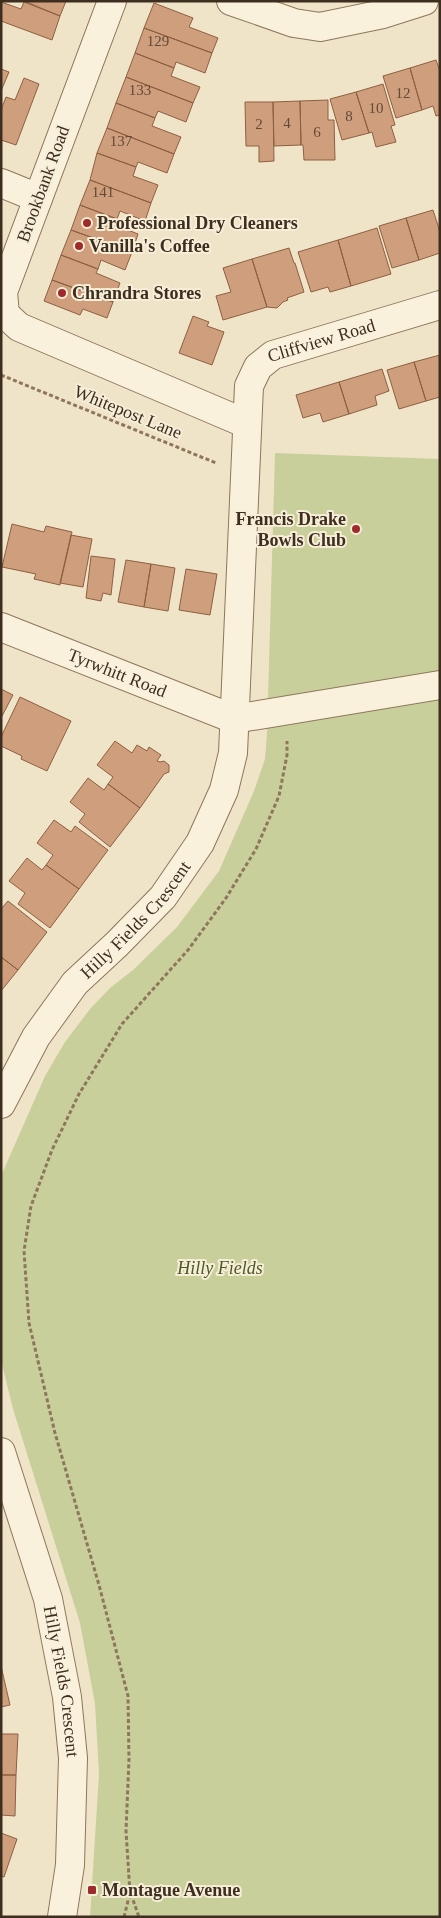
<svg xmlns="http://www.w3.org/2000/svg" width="441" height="1918" viewBox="0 0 441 1918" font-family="'Times New Roman',serif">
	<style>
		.green { fill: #c9cf9b }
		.building { fill: #cf9f7d; stroke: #8d5f41 }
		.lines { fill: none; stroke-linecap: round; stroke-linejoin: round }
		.minor-casing { stroke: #8d765c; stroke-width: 30 }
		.path { stroke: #8d765c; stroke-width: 3; stroke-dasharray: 4 2.5; stroke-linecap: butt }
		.minor { stroke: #faf1dc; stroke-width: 28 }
		.poi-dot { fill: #9e2a2b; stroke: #f7eed8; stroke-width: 2 }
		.labels { text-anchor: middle; stroke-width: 4; stroke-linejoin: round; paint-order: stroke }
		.number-label { font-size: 15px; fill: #624a37 }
		.street-label { font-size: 18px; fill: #3d2e20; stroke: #f7eed8 }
		.poi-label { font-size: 18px; font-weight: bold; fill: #3d2e20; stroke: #f7eed8; text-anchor: start }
		.park-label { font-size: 18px; font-style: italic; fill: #4d5a26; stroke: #f7eed8 }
	</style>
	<rect width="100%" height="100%" fill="#f0e4c8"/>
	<!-- green -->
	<path class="green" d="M275,453L440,459V1917H90L99,1774L95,1704L80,1623L13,1409L1,1360V1176L45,1076L65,1042L90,1009L110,988L133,970L177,927L219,871L254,791L265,759L267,733Z"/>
	<!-- building -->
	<path class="building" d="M24,1H66L60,16Z
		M1,2L21,9L24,2L60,16L52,40L1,21Z
		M154,3L193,18L189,27L218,38L212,53L144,28Z
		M144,28L212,53L205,73L176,62L174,68L135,53Z
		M135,53L174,68L171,76L200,87L193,103L126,77Z
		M436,60L440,71V115L436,116L433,106L422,110L410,68Z
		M410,68L422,110L396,118L383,76Z
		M1,69L9,72L1,91Z
		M126,77L193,103L186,122L158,111L155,118L116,103Z
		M24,78L39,84L16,145L1,140V110L6,97L15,100Z
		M383,84L395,125L391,126L396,142L376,147L372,132L369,133L356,92Z
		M356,92L369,133L342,140L330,99Z
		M328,100V120H334L335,160H304L303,145H301L300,101Z
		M300,101L301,145L274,146L273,102Z
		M245,102H273L274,161L259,162V146H246Z
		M116,103L155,118L152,126L181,137L174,154L107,128Z
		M107,128L174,154L167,173L138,162L136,167L97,153Z
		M97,153L136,167L133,176L158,185L151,203L90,180Z
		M90,180L151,203L145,221L120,211L117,219L80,205Z
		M80,205L117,219L115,225L138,234L132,252L71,230Z
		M433,210L440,232V253L419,260L406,218Z
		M406,218L419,260L392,268L379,226Z
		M377,228L391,274L351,286L338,240Z
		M71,230L132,252L125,270L101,260L98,269L61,255Z
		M338,240L351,286L330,292L328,287L311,292L298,252Z
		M289,248L294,263H295L304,292L287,298L288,300L283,302L277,308L267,307L252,259Z
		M61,255L98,269L96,273L120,283L113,302L52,280Z
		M252,259L267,307L223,320L216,296L231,292L223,268Z
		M52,280L113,302L107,318L83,309L80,315L44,301Z
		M193,316L209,322L207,326L224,332L212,365L179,353Z
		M440,355V397L426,401L414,362Z
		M414,362L426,401L399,409L387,370Z
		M382,369L389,391L375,396L377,405L349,414L339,382Z
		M339,382L349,414L323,422L320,413L303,418L296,395Z
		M12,524L44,532L46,526L72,532L60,585L34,579L36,574L2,567Z
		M71,535L92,539L83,587L60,583Z
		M91,556L115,559L111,595L103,593L101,601L86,598Z
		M126,560L151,564L144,607L118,602Z
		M151,564L175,568L168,611L144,607Z
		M186,569L217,574L210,615L179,610Z
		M1,689L13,695L1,718Z
		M20,697L71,721L47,771L21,759L22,756L1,746V737Z
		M115,741L132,753L137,745L147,751L149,747L161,755L157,761L160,762L164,761L169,765V772L164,774L140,808L108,784L113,777L97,765Z
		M88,778L104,790L108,784L140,808L110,847L79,822L85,814L70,802Z
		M54,820L71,832L75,826L108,850L79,889L46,865L53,855L37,843Z
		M27,858L42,870L46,865L79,889L50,928L18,904L25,893L9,881Z
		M8,901L47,932L18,970L1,957V909Z
		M1,957L18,970L1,991Z
		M1,1666L10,1705L1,1707Z
		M1,1734H18L16,1775H1Z
		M1,1775H16L15,1816L1,1815Z
		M1,1833L17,1839L4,1877L1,1876Z"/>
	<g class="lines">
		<!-- minor casing -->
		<g class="minor-casing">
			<g id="minor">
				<path d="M112,1L3,292L5,314L19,327L247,424"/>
				<path d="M231,1L294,23L320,27L383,14L424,1"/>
				<path d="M1,183L38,198"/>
				<path id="s1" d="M1,627L234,719"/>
				<path d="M234,719L440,685"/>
				<path id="s2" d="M1,1104L36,1037L75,983L117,944L163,897L200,843L224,790L233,753L249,386L258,367L273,355L440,305"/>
				<path id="s3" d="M1,1452L48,1599L67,1697L73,1758L70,1865L62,1917"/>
			</g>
		</g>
		<!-- path -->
		<path class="path" d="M1,375L216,463
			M131,1894L139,1917
			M124,1917L130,1893L126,1831L129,1759L128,1696L99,1585L55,1433L29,1323L24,1251L31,1206L52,1150L79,1094L122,1024L188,950L226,898L256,849L279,796L287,755V741"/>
		<!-- minor -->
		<use href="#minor" class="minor"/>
	</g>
	<!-- markers -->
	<g class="poi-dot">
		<circle cx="87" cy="223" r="5"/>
		<circle cx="79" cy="246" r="5"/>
		<circle cx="62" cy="293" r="5"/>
		<circle cx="356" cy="529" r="5"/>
		<rect x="87" y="1885" width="10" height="10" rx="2.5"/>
	</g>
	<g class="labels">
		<!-- number labels -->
		<g class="number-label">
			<text x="158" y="46">129</text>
			<text x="140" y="95">133</text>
			<text x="403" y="98">12</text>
			<text x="376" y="113">10</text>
			<text x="349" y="121">8</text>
			<text x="287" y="128">4</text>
			<text x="259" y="129">2</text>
			<text x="317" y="137">6</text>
			<text x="121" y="146">137</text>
			<text x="103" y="197">141</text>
		</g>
		<!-- street labels -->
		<g class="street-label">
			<text transform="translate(43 184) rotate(-70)" y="6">Brookbank Road</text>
			<text dy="6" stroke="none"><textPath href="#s2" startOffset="885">Cliffview Road</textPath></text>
			<text transform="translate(128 412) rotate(22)" y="6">Whitepost Lane</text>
			<text dy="6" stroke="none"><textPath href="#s1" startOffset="125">Tyrwhitt Road</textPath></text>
			<text dy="6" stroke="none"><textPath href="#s2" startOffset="230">Hilly Fields Crescent</textPath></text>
			<text dy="6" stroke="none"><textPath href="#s3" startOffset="238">Hilly Fields Crescent</textPath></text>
		</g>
		<!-- poi labels -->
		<g class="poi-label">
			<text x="97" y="229">Professional Dry Cleaners</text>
			<text x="89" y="252">Vanilla's Coffee</text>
			<text x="72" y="299">Chrandra Stores</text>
			<text x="346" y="525" text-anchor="end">Francis Drake<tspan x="346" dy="21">Bowls Club</tspan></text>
			<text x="102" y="1896">Montague Avenue</text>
		</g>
		<!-- park labels -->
		<g class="park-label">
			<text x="220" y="1274">Hilly Fields</text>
		</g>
	</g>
	<!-- border -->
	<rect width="441" height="1918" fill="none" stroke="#3d2e20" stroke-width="5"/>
</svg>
